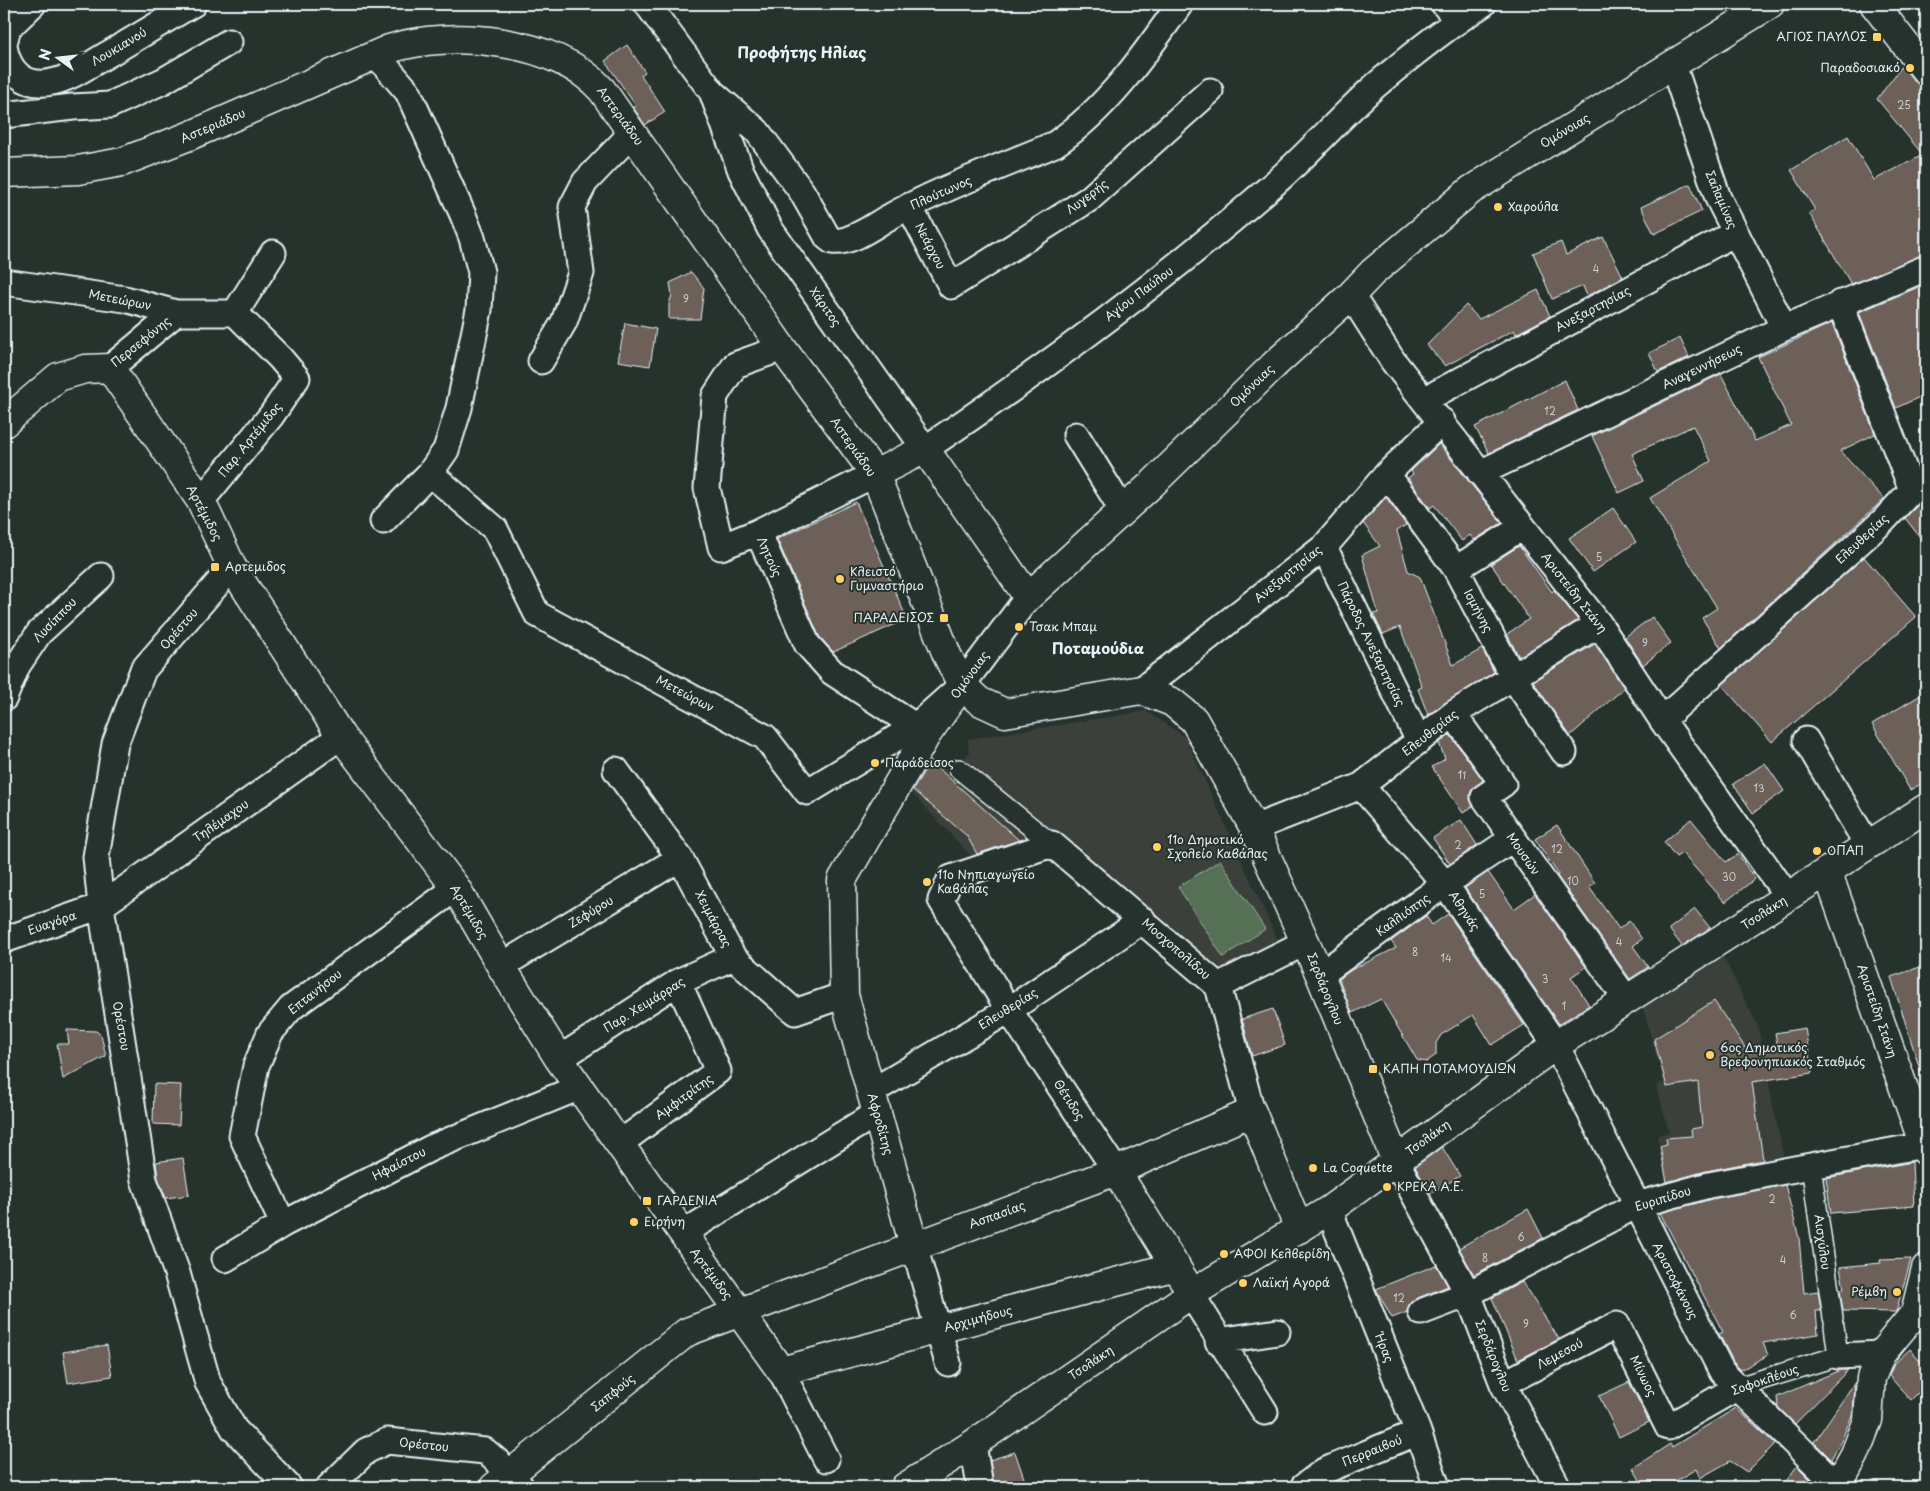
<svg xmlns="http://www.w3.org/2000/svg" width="1930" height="1491" viewBox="0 0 1930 1491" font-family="'Playpen Sans',sans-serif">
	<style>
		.built { fill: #3b403a }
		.green { fill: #566f54; stroke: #9fb0a6 }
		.building { fill: #6c6058; stroke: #e8f1f8 }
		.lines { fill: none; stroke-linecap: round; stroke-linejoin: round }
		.pedestrian-casing { stroke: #e8f1f8; stroke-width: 22 }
		.minor-casing { stroke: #e8f1f8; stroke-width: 29 }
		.tertiary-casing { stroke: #e8f1f8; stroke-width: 31 }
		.pedestrian { stroke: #26332d; stroke-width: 19 }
		.minor { stroke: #26332d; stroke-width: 25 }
		.tertiary { stroke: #26332d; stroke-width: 28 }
		.poi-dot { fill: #ffd166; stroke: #26332d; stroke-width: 2 }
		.labels { text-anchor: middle; stroke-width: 4; stroke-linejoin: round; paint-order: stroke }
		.number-label { font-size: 10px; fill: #c9cdd0 }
		.poi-label { font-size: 12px; fill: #e8f1f8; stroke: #26332d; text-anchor: start }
		.street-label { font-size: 12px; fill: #e8f1f8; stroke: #26332d }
		.quarter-label { font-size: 15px; font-weight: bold; fill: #e8f1f8; stroke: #26332d }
	</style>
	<rect width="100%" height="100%" fill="#26332d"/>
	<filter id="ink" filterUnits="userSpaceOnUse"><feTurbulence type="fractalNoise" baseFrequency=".02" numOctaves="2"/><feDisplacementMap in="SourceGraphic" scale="10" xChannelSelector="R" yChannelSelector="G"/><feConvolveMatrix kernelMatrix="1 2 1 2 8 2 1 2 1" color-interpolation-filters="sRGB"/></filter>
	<g filter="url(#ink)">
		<!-- built -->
		<path class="built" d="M1146,711L1185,737L1278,941V943L1226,973L1061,832L977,862L904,785L927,756L952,774L969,753L968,739Z
			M1723,956L1758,1027L1783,1156L1666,1183L1657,1136L1669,1131L1656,1086L1664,1082L1643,1007Z"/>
		<!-- green -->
		<path class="green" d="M1220,860L1265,929L1223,957L1178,887Z"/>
		<!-- building -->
		<path class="building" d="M627,45L645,72L641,75L665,112L645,125L633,107L636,106L605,61Z
			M1902,66L1914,81L1926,86V254L1851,284L1809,213L1815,210L1791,170L1848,136L1874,180L1923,155L1877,99Z
			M1690,184L1702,211L1654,234L1641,207Z
			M1603,237L1623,277L1587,296L1583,286L1552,299L1533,253L1561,242L1566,255Z
			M691,272L704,288L700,319H669V304L672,295L670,283Z
			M1926,284V394L1896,408L1859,312Z
			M1538,290L1550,316L1516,334L1514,330L1445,366L1427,345L1466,305L1479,319Z
			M625,323L656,329L650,366L618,361Z
			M1832,323L1875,434L1840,451L1884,499L1721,648L1702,618L1717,608L1650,498L1711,461L1693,426L1632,454L1644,481L1619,493L1592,436L1721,374L1755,441L1791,425L1758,357Z
			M1680,338L1689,357L1658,372L1649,353Z
			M1565,380L1578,410L1489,453L1475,427Z
			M1439,444L1502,523L1474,540L1470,535L1462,541L1434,505L1430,508L1408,478L1413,474L1411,471Z
			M1386,497L1406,525L1397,531L1408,571L1420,577L1453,665L1482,649L1494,672L1428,715L1418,689L1422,687L1400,627L1383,634L1373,614L1378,613L1362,555L1380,546L1363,523Z
			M1926,500V545L1905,518L1916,507Z
			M856,502L907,619L833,652L819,636L777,539Z
			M1613,508L1636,542L1593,572L1569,538Z
			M1519,546L1552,592L1554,590L1578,620L1519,657L1507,634L1529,619L1491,564Z
			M1864,557L1916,617L1772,742L1722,685Z
			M1652,617L1671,643L1643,665L1625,637Z
			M1595,644L1624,688L1570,736L1533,681Z
			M1926,692V781L1910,790L1872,724Z
			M1450,735L1483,780L1471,791L1470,799L1473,806L1463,813L1432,767L1445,759L1439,743Z
			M930,761L1019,840L977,854L967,836L913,790Z
			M1765,763L1784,791L1753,813L1733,784Z
			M1691,819L1726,862L1738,854L1755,879L1725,902L1682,853L1676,857L1664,842Z
			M1461,820L1477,845L1450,864L1433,838Z
			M1557,825L1595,883L1589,887L1619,929L1629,921L1642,939L1633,946L1648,967L1630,979L1557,876L1558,874L1535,839Z
			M1488,872L1514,909L1535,894L1586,967L1571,977L1589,1005L1559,1024L1465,888Z
			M1695,909L1710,928L1682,946L1669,929Z
			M1448,914L1524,1025L1492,1045L1473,1015L1441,1035L1436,1043V1055L1426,1062L1417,1060L1381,999L1352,1013L1339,979L1351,970L1396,948L1391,941L1426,916L1432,925Z
			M1926,965V1075L1922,1076L1891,977Z
			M1714,1001L1748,1052L1778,1048L1775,1033L1805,1028L1812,1073L1752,1082L1763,1160L1706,1171L1667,1182L1660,1146L1667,1144L1666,1138L1692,1136L1691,1129L1702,1127L1698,1082L1667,1087L1654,1039Z
			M1273,1009L1285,1045L1252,1056L1242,1019Z
			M67,1030L96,1031L101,1035L106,1056L63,1079L57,1044H69Z
			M154,1084L181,1085L179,1125L153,1124Z
			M1442,1147L1460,1176L1430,1194L1415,1167Z
			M183,1158L189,1195L166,1198L158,1178L156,1162Z
			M1912,1162L1914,1206L1831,1213L1826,1178Z
			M1785,1185L1799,1238L1804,1293L1818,1291L1821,1311H1816L1818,1334L1763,1343L1768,1355L1741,1370L1734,1363L1719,1334L1723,1332L1660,1213L1712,1199Z
			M1528,1209L1543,1238L1474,1275L1459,1248Z
			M1911,1259L1896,1312L1843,1311L1840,1289H1844L1840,1267L1881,1263L1880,1260Z
			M1436,1265L1448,1286L1415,1299L1410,1303L1407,1312L1392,1318L1376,1289Z
			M1522,1282L1559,1339L1518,1360L1492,1298Z
			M107,1345L112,1376L68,1383L63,1352Z
			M1910,1349L1926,1367V1385L1911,1400L1889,1376L1894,1364Z
			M1840,1370H1848L1795,1424L1778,1407L1777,1397Z
			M1629,1382L1649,1422L1619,1437L1599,1396Z
			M1855,1382L1853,1413L1842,1439L1831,1459L1814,1442Z
			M1736,1408L1775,1444L1747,1472L1730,1461L1700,1478L1696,1469L1665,1487H1644L1633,1468L1670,1444L1672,1447Z
			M1015,1452L1027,1487H994L990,1460Z
			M1797,1466L1816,1485L1814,1487H1782Z"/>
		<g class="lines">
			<!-- pedestrian casing -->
			<g class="pedestrian-casing">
				<path id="pedestrian" d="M959,769L1052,844
					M1811,1166L1833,1318
					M1738,1387L1838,1356L1834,1326"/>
			</g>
			<!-- minor casing -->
			<g class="minor-casing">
				<path id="minor" d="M647,4L712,92L741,171L770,229L925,449C1044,369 1160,283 1268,189C1306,157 1338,119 1375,86C1409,57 1445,28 1483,4
					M1444,4L1457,20
					M4,43L8,28L33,4
					M4,46C8,71 24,88 52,82C72,78 92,63 110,53C138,37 165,20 193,4
					M376,55L408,92L463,215L472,238L481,272L479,310L459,408L446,450L430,473L383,521
					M1673,65L1718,198L1784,328
					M714,94L757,131L802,192L828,238L832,241C848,244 871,228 884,220C938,189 998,168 1055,144C1107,109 1145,54 1180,4
					M4,115L73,107L110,105L163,81L229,42
					M909,206L951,286L1089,199L1210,91
					M4,282L125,299L176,313H235L273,253
					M1351,295L1393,361L1599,624L1662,720L1788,897
					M782,348L735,365L715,396L707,488L721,547L758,532L807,644L832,672L927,734
					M541,361L564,322L581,273L572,207L585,182L632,133
					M110,368L176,313
					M1424,400L1735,233
					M1076,435L1123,511
					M430,473L495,529L537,614L765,737L807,792L916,726L962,685L1028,597
					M1480,473L1784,328L1926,268
					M1387,474L1456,569L1513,677L1564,752
					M201,501L271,416L297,378L280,358L235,313
					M758,532L875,474
					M1324,547L1419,741
					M232,567L143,670L115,744L96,857L101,906L144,1180L177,1273L208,1383L234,1429L289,1487
					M1456,569L1522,527
					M1141,690L1324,547L1387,474L1442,421
					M4,698L17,666L39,633L101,576
					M1453,714L1503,784L1484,797L1627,1000
					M1662,720L1883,521L1912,490L1840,303
					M1806,740L1868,846
					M616,770L680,858L733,957L795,1012L844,995
					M1361,786L1445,884L1556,1045L1722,1372L1838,1486
					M1254,828L1361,786L1453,714L1599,624
					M4,940L101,906L341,736
					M501,966L680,858
					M1320,975L1445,884L1512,839
					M1218,986L1306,942
					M559,1059L678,982L733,957
					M871,1092L1009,1010L1143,920
					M619,1144L718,1071L678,982
					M1396,1161L1468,1294L1503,1384L1558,1487
					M1116,1171L1009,1010L941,900L951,878L1052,844L1218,986L1252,1112
					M1329,1210L1418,1432L1437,1487
					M283,1224L242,1136L256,1066L270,1033L291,1008L456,888
					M682,1234L877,1113
					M914,1246L948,1363
					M225,1259L283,1224L431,1148L580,1087
					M1191,1294L1265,1412
					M1421,1312L1468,1294L1637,1205L1709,1185L1924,1145
					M1218,1341L1277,1332
					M1838,1356L1881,1354
					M781,1371L826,1459
					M1503,1384L1617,1325L1668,1427L1738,1387
					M973,1444L980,1487
					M329,1487L366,1451L387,1441L485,1451L512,1474L521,1487
					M1303,1487L1324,1471L1418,1432"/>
			</g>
			<!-- tertiary casing -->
			<g class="tertiary-casing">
				<path id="tertiary" d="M1874,4L1926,71
					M4,173L78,170L122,162L189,136L389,49C451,29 557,39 602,90L782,348L875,474L947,655L962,685L979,701L1005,713L1141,690L1172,702L1194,720L1254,828L1320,975L1396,1161
					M4,423L58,377L85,369L110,368L201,501L232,567L341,736L456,888L501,966L559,1059L781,1371L1176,1266
					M875,474L925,449L1028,597L1152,484L1275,364L1351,295L1373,272L1471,190L1770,4
					M1827,871L1926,1151
					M1116,1171L1185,1282
					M914,1246L844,995L842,880L927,734L962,685
					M494,1487L687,1332L1116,1171L1252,1112L1299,1229
					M905,1487L973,1444L1191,1294L1329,1210L1556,1045L1926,808
					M1837,1487L1855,1454L1868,1420L1871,1378L1881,1354L1915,1313L1926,1268"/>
			</g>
			<!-- pedestrian -->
			<use href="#pedestrian" class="pedestrian"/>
			<!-- minor -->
			<use href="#minor" class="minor"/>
			<!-- tertiary -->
			<use href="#tertiary" class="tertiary"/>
		</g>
	</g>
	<!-- markers -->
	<g class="poi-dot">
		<rect x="1872" y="32" width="10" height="10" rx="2.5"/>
		<circle cx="1910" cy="68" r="5"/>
		<circle cx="1498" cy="207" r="5"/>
		<rect x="210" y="562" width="10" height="10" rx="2.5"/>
		<circle cx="840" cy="579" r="5"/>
		<rect x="939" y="613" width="10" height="10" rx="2.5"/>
		<circle cx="1019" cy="627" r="5"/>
		<circle cx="875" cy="763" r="5"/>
		<circle cx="1157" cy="847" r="5"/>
		<circle cx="1817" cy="851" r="5"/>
		<circle cx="927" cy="882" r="5"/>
		<circle cx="1710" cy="1055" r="5"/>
		<rect x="1368" y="1064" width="10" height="10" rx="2.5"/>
		<circle cx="1313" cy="1168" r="5"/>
		<circle cx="1387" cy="1187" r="5"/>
		<rect x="642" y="1196" width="10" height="10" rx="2.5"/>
		<circle cx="634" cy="1222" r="5"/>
		<circle cx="1224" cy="1254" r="5"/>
		<circle cx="1243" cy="1283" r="5"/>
		<circle cx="1897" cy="1292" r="5"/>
	</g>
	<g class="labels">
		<!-- number labels -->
		<g class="number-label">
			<text x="1904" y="109">25</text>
			<text x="1596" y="273">4</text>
			<text x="686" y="303">9</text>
			<text x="1550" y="415">12</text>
			<text x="1599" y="561">5</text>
			<text x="1645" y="647">9</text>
			<text x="1462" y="779">11</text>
			<text x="1759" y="792">13</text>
			<text x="1458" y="849">2</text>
			<text x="1557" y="853">12</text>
			<text x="1729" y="881">30</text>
			<text x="1573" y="885">10</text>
			<text x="1482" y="898">5</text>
			<text x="1619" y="946">4</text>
			<text x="1415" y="956">8</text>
			<text x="1446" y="962">14</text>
			<text x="1545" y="983">3</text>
			<text x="1564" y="1010">1</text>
			<text x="1772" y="1203">2</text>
			<text x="1521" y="1241">6</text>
			<text x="1485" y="1262">8</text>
			<text x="1783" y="1264">4</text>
			<text x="1399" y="1302">12</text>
			<text x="1793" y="1319">6</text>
			<text x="1526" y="1328">9</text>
		</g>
		<!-- poi labels -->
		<g class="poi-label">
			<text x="1867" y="41" text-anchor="end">ΑΓΙΟΣ ΠΑΥΛΟΣ</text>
			<text x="1900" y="72" text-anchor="end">Παραδοσιακό</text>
			<text x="1508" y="211">Χαρούλα</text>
			<text x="225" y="571">Αρτεμιδος</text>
			<text x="850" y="576">Κλειστό<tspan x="850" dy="14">Γυμναστήριο</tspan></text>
			<text x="934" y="622" text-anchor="end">ΠΑΡΑΔΕΙΣΟΣ</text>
			<text x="1029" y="631">Τσακ Μπαμ</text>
			<text x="885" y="767">Παράδεισος</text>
			<text x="1167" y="844">11ο Δημοτικό<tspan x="1167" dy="14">Σχολείο Καβάλας</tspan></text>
			<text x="1827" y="855">ΟΠΑΠ</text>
			<text x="937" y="879">11ο Νηπιαγωγείο<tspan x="937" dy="14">Καβάλας</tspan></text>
			<text x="1720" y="1052">6ος Δημοτικός<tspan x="1720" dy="14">Βρεφονηπιακός Σταθμός</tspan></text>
			<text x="1383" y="1073">ΚΑΠΗ ΠΟΤΑΜΟΥΔΙΩΝ</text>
			<text x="1323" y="1172">La Coquette</text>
			<text x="1397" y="1191">ΚΡΕΚΑ Α.Ε.</text>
			<text x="657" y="1205">ΓΑΡΔΕΝΙΑ</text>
			<text x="644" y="1226">Ειρήνη</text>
			<text x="1234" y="1258">ΑΦΟΙ Κελβερίδη</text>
			<text x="1253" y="1287">Λαϊκή Αγορά</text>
			<text x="1887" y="1296" text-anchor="end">Ρέμβη</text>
		</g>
		<!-- street labels -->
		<g class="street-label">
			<text transform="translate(119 47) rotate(-31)" y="4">Λουκιανού</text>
			<text transform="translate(620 116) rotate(54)" y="4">Αστεριάδου</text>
			<text transform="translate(213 126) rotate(-23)" y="4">Αστεριάδου</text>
			<text transform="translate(1565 131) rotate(-31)" y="4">Ομόνοιας</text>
			<text transform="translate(941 193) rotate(-24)" y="4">Πλούτωνος</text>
			<text transform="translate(1087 197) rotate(-37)" y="4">Λυγερής</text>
			<text transform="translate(1721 200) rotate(67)" y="4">Σαλαμίνας</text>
			<text transform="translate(930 246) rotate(62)" y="4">Νεάρχου</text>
			<text transform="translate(1139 294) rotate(-37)" y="4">Αγίου Παύλου</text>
			<text transform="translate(120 300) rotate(11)" y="4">Μετεώρων</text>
			<text transform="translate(825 307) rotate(55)" y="4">Χάριτος</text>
			<text transform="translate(1593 309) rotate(-28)" y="4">Ανεξαρτησίας</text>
			<text transform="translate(141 342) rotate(-39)" y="4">Περσεφόνης</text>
			<text transform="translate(1702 367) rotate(-26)" y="4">Αναγεννήσεως</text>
			<text transform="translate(1252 386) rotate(-44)" y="4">Ομόνοιας</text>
			<text transform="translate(250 440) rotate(-51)" y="4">Παρ. Αρτέμιδος</text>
			<text transform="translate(853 447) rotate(55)" y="4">Αστεριάδου</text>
			<text transform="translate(204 513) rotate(62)" y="4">Αρτέμιδος</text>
			<text transform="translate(1862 539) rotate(-43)" y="4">Ελευθερίας</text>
			<text transform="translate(769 557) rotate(66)" y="4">Λητούς</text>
			<text transform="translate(1288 574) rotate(-39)" y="4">Ανεξαρτησίας</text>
			<text transform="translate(1574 593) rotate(52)" y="4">Αριστείδη Στάνη</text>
			<text transform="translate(1478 611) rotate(62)" y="4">Ισμήνης</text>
			<text transform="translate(55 620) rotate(-46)" y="4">Λυσίππου</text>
			<text transform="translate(179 629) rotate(-49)" y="4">Ορέστου</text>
			<text transform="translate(1371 644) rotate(64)" y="4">Πάροδος Ανεξαρτησίας</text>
			<text transform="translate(970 675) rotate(-54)" y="4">Ομόνοιας</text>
			<text transform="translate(685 694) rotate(28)" y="4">Μετεώρων</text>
			<text transform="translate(1430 733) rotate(-38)" y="4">Ελευθερίας</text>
			<text transform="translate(221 821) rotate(-35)" y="4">Τηλέμαχου</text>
			<text transform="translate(1523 854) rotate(55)" y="4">Μουσών</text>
			<text transform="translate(1464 911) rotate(56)" y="4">Αθηνάς</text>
			<text transform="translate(469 912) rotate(59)" y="4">Αρτέμιδος</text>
			<text transform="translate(591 912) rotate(-31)" y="4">Ζεφύρου</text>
			<text transform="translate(1764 913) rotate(-33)" y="4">Τσολάκη</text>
			<text transform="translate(1403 915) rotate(-36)" y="4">Καλλιόπης</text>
			<text transform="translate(713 919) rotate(62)" y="4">Χειμάρρας</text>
			<text transform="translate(52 923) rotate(-19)" y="4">Ευαγόρα</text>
			<text transform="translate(1176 949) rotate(41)" y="4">Μοσχοπολίδου</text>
			<text transform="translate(1325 989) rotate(68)" y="4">Σερδάρογλου</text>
			<text transform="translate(315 992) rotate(-38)" y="4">Επτανήσου</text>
			<text transform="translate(644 1005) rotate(-32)" y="4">Παρ. Χειμάρρας</text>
			<text transform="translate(1008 1009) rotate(-32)" y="4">Ελευθερίας</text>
			<text transform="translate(1877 1011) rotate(71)" y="4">Αριστείδη Στάνη</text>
			<text transform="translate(121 1026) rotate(80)" y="4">Ορέστου</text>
			<text transform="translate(684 1097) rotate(-36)" y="4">Αμφιτρίτης</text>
			<text transform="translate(1069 1100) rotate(57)" y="4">Θέτιδος</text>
			<text transform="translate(880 1124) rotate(74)" y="4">Αφροδίτης</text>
			<text transform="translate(1428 1138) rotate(-36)" y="4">Τσολάκη</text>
			<text transform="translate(399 1164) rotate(-27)" y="4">Ηφαίστου</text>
			<text transform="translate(1663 1199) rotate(-17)" y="4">Ευριπίδου</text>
			<text transform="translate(997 1215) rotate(-20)" y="4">Ασπασίας</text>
			<text transform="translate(1822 1242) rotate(82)" y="4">Αισχύλου</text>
			<text transform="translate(711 1274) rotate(53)" y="4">Αρτέμιδος</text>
			<text transform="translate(1675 1281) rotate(63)" y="4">Αριστοφάνους</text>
			<text transform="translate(978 1319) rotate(-15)" y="4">Αρχιμήδους</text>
			<text transform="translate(1384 1348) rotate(68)" y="4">Ήρας</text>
			<text transform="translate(1560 1354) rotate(-28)" y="4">Λεμεσού</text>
			<text transform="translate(1493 1356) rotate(68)" y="4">Σερδάρογλου</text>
			<text transform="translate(1091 1363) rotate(-34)" y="4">Τσολάκη</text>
			<text transform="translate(1643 1376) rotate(64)" y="4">Μίνωος</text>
			<text transform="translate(1765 1380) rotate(-19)" y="4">Σοφοκλέους</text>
			<text transform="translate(613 1393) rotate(-39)" y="4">Σαπφούς</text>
			<text transform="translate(424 1445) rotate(6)" y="4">Ορέστου</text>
			<text transform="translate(1372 1451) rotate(-22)" y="4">Περραιβού</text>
		</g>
		<!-- quarter labels -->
		<g class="quarter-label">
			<text x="802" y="58">Προφήτης Ηλίας</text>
			<text x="1098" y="654">Ποταμούδια</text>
		</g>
	</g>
	<!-- margin -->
	<rect width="1930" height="1491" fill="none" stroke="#26332d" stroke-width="20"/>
	<rect x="10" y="10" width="1910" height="1471" fill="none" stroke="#e8f1f8" stroke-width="2" filter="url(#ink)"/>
	<!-- north arrow -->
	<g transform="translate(58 58) rotate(285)" stroke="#26332d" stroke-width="4" paint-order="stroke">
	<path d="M0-4L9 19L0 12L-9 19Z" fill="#e8f1f8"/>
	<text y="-8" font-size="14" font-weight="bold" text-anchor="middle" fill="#e8f1f8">N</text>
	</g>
</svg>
